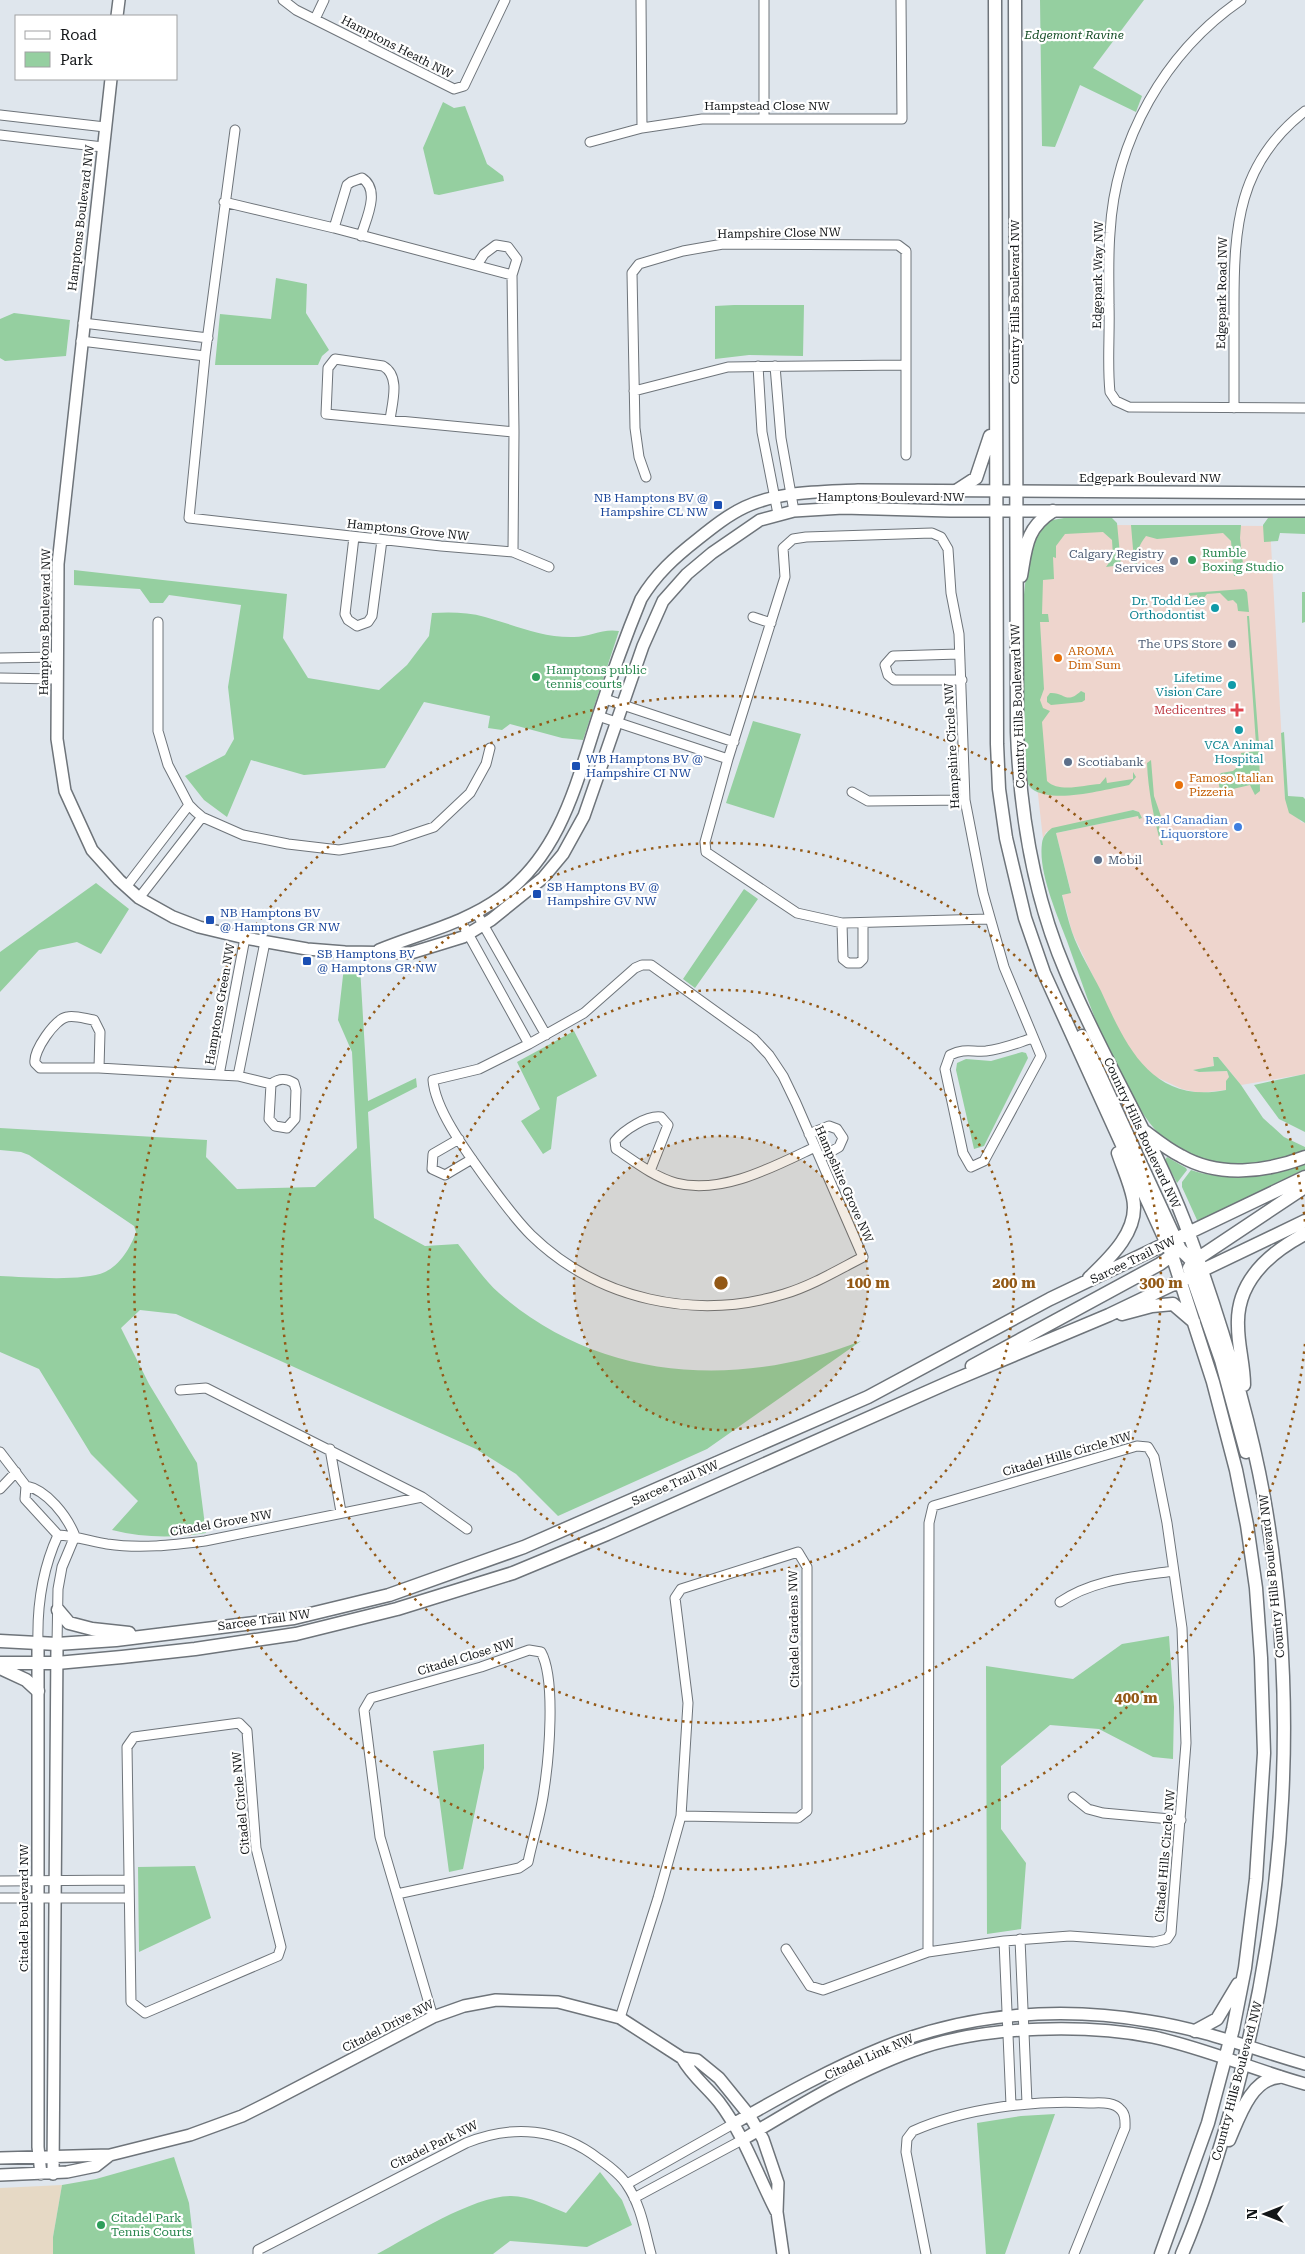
<svg xmlns="http://www.w3.org/2000/svg" width="1305" height="2254" viewBox="0 0 1305 2254" font-family="'Roboto Serif',serif">
	<style>
		.commercial { fill: #eed5cd }
		.education { fill: #e6d9c5 }
		.green { fill: #95cfa0 }
		.lines { fill: none; stroke-linecap: round; stroke-linejoin: round }
		.minor-casing { stroke: #6e747a; stroke-width: 11 }
		.tertiary-casing { stroke: #6e747a; stroke-width: 14 }
		.secondary-casing { stroke: #6e747a; stroke-width: 15 }
		.minor { stroke: #fff; stroke-width: 9 }
		.tertiary { stroke: #fff; stroke-width: 11 }
		.secondary { stroke: #fff; stroke-width: 12 }
		.ring { fill: none; stroke: #935916; stroke-width: 2.5; stroke-dasharray: 2.5 5 }
		.transit-dot { fill: #1a4fb4; stroke: #fff; stroke-width: 2 }
		.leisure-dot { fill: #2e9e5b; stroke: #fff; stroke-width: 2 }
		.service-dot { fill: #5c6f8a; stroke: #fff; stroke-width: 2 }
		.culture-dot { fill: #0f9aa8; stroke: #fff; stroke-width: 2 }
		.food-dot { fill: #e8710a; stroke: #fff; stroke-width: 2 }
		.health-dot { fill: #e0444e; stroke: #fff; stroke-width: 2 }
		.shop-dot { fill: #3f7fe0; stroke: #fff; stroke-width: 2 }
		.labels { text-anchor: middle; stroke-width: 4.5; stroke-linejoin: round; paint-order: stroke }
		.park-label { font-size: 12px; font-style: italic; fill: #164d27; stroke: #fff }
		.street-label { font-size: 12px; fill: #131618; stroke: #fff }
		.transit-label { font-size: 12px; fill: #164399; stroke: #fff; text-anchor: start }
		.leisure-label { font-size: 12px; fill: #27864d; stroke: #fff; text-anchor: start }
		.service-label { font-size: 12px; fill: #4e5e75; stroke: #fff; text-anchor: end }
		.culture-label { font-size: 12px; fill: #0d838f; stroke: #fff; text-anchor: end }
		.food-label { font-size: 12px; fill: #c56008; stroke: #fff; text-anchor: start }
		.health-label { font-size: 12px; fill: #be3a42; stroke: #fff; text-anchor: end }
		.shop-label { font-size: 12px; fill: #366cbe; stroke: #fff; text-anchor: end }
		.centre { fill: #935916; stroke: #fff; stroke-width: 2.5 }
		.ring-label { font-size: 15px; text-anchor: middle; font-weight: bold; fill: #935916; stroke: #fff; stroke-width: 4.5; stroke-linejoin: round; paint-order: stroke }
	</style>
	<rect width="100%" height="100%" fill="#dfe6ed"/>
	<!-- commercial -->
	<path class="commercial" d="M1112,525L1270,526L1285,799L1301,822L1305,823V1074L1241,1085L1218,1057L1213,1058L1214,1066L1194,1070L1199,1072L1227,1071L1229,1077L1226,1090L1199,1093L1182,1089L1154,1076L1139,1062L1123,1039L1072,932L1062,894L1071,892L1056,833L1138,816L1142,818L1137,811L1133,810L1046,832L1043,839L1032,741L1043,527Z"/>
	<!-- education -->
	<path class="education" d="M62,2185L53,2237V2254H0V2188Z"/>
	<!-- green -->
	<path class="green" d="M1040,0H1144L1093,68L1142,96L1136,112L1080,85L1055,147L1042,146Z
		M443,102L454,108L465,106L487,164L503,176L504,181L439,195L434,194L423,148Z
		M276,278L307,284L306,313L329,350L322,356L318,365H215L220,314L271,319Z
		M734,305H804L803,356L749,355L715,359V306Z
		M14,313L70,320L66,356L5,361L0,358V319Z
		M1111,517L1117,523L1121,565L1106,567L1113,557L1112,540L1103,532L1065,534L1056,546V558L1053,557L1054,579L1043,580L1042,614H1048L1049,622H1040L1044,689L1040,700L1043,708L1050,711L1042,722L1047,781C1059,793 1084,785 1100,784L1106,777L1107,783L1133,779V772L1136,777L1129,785C1103,790 1053,804 1032,789C1025,784 1024,768 1023,760L1022,613L1028,557L1030,544L1047,521L1064,518Z
		M1268,518H1305V534L1280,533L1278,541L1264,542L1263,525Z
		M1131,525H1241L1240,538L1244,572L1242,575L1234,576L1231,541L1223,533L1157,539L1146,536C1136,549 1136,557 1138,573H1135Z
		M74,570L287,594L283,638L308,678L379,690L407,665L429,636L432,613C449,612 468,612 485,617C515,625 542,638 574,637C590,637 603,628 619,631L583,740L562,738L510,724L502,730L488,728L490,716L424,702L385,768L304,775L251,760L227,817L204,800L185,776L225,755L234,739L228,687L241,605L169,595L163,603H150L140,589L74,585Z
		M1244,589L1247,592L1249,612L1238,611L1237,604L1233,600L1228,601L1220,593L1207,594L1198,605L1197,595L1189,596V593Z
		M1302,592H1305V622L1302,623Z
		M1247,616H1249L1259,744H1256Z
		M1081,691L1085,693V700L1082,702L1051,705L1047,702V697L1050,693C1065,692 1066,705 1081,691Z
		M753,721L801,734L774,818L726,803Z
		M1284,732L1288,796L1303,797L1305,799V823L1289,813L1285,799L1281,733Z
		M1259,748L1260,791L1255,795L1250,785L1220,792L1218,778L1221,773L1233,771L1242,763L1241,753L1256,751Z
		M1151,760L1154,796L1164,825L1159,826L1163,845H1161C1154,818 1148,791 1147,763Z
		M1133,810L1139,812L1142,818L1139,819L1138,816L1056,833L1071,893L1062,895C1065,907 1068,920 1072,932C1079,952 1091,971 1101,991C1126,1046 1152,1105 1226,1090V1081L1229,1077L1227,1071L1199,1072L1193,1070L1214,1066L1213,1057H1218L1241,1085L1263,1118L1284,1137L1305,1147V1151C1267,1163 1229,1172 1190,1157C1168,1148 1152,1127 1139,1108C1106,1057 1087,997 1067,941C1057,914 1038,872 1042,843C1043,836 1047,832 1052,828Z
		M96,883L129,909L101,954L77,942L39,950L0,992V952Z
		M744,889L758,899L695,988L683,979Z
		M344,967H360L368,1101L416,1078L417,1087L368,1112L374,1218L425,1246L458,1244C471,1260 484,1280 499,1293C600,1382 740,1389 861,1341L707,1449L558,1516L516,1474L476,1449L176,1314L140,1310L121,1328L149,1384L197,1463L206,1533C173,1538 145,1538 112,1530L138,1501L91,1454L39,1369L0,1352V1276C26,1277 83,1282 105,1272C120,1265 131,1247 136,1232L134,1226L29,1155L21,1152L0,1150V1128L207,1140L206,1157L237,1189L315,1187L357,1148L352,1052L338,1020Z
		M574,1031L597,1076L557,1097L551,1149L543,1154L521,1121L540,1109L517,1062Z
		M1022,1052L1026,1053L1028,1058L984,1146L974,1149L956,1070L957,1063L966,1059L991,1061Z
		M1305,1074V1132L1279,1119L1254,1085Z
		M1167,1157L1186,1168L1187,1170L1177,1183L1165,1160Z
		M1305,1163V1171L1200,1222L1197,1220L1182,1187V1182L1191,1170C1230,1183 1267,1176 1305,1163Z
		M1169,1636L1174,1707L1173,1759L1153,1757L1099,1729L1050,1725L1001,1766V1829L1026,1863L1021,1929L987,1934L986,1666L1073,1679L1122,1644Z
		M484,1744V1768L463,1869L449,1872L433,1751Z
		M195,1866L211,1918L139,1952L138,1867Z
		M1055,2114L1005,2254H986L977,2123L1021,2116Z
		M174,2157L189,2203L195,2254H53V2237L62,2185L96,2179Z
		M600,2172L622,2200L632,2225L587,2247L510,2241L493,2254H377C411,2236 473,2196 511,2196C530,2196 548,2206 566,2213Z"/>
	<g class="lines">
		<!-- minor casing -->
		<g class="minor-casing">
			<path id="minor" d="M283,0L296,10L454,89L464,86L505,0
				M641,0L642,128L702,119H902L901,0
				M1241,0C1165,52 1115,140 1110,233C1108,257 1109,281 1109,305C1110,334 1107,364 1110,392L1116,401L1129,407L1305,408
				M315,19L324,0
				M0,115L105,127
				M764,118V0
				M235,130L205,356L189,518L441,546L513,552L549,567
				M0,135L103,147
				M590,142L642,128
				M224,202L334,228L512,275L514,432L513,552
				M334,228L347,185L351,182L362,178C381,190 366,219 361,236
				M477,265L484,254L496,245L508,247L517,259L512,275
				M83,323L208,338
				M81,341L205,356
				M906,365V455
				M758,366L762,432L778,514
				M775,366L781,438L794,511
				M634,391L728,367L906,365V251L898,245L723,244L683,251L639,264L632,273L635,428L639,457L646,477
				M1234,408C1234,374 1234,340 1234,305C1234,227 1238,163 1305,111
				M390,420C392,403 401,376 383,366L335,359L328,368L326,414L514,432
				M354,537L345,614L348,620L357,626L368,622L372,616L382,540
				M753,617L771,623
				M158,622V731L168,765L189,805L195,811L202,817L243,835L288,844L339,850L392,841L434,827L470,793L486,764L490,748
				M959,654L893,656L885,665L888,675L894,680H962
				M0,658L56,657
				M0,678L57,679
				M605,699L734,742
				M598,716L728,759
				M852,792L868,801L965,800
				M126,887L189,805
				M139,898L202,817
				M476,912L546,1035
				M989,919L842,923L797,913L706,852L705,842L728,759L785,577L783,548L793,539L806,537L932,533L941,537L948,549L951,593L959,634L965,800L983,893L1004,967L1041,1056L984,1161L971,1167L963,1153L945,1069L950,1055C965,1048 971,1052 986,1051C1003,1049 1017,1043 1033,1038
				M461,921L529,1044
				M842,923L843,959L848,963H859L863,959V923
				M642,965H651L754,1039L769,1055L783,1076L796,1103L863,1257C838,1270 811,1286 784,1294C695,1321 598,1300 531,1235C514,1218 500,1198 486,1179C468,1154 435,1110 433,1080L479,1069L529,1044L584,1013L635,968Z
				M99,1068L100,1032L94,1020C86,1019 75,1015 67,1017C55,1019 33,1051 35,1063L40,1068H99L219,1075L238,1076L271,1084C279,1078 286,1078 294,1083L296,1090L295,1119L287,1128L275,1126L269,1119L271,1084
				M219,1075L245,938
				M238,1076L265,942
				M809,1134L829,1126L837,1129L843,1138L839,1147L820,1158
				M459,1139L433,1154L432,1169L445,1175L472,1159
				M650,1171L668,1125L661,1117C647,1115 624,1130 615,1141L616,1149C634,1161 654,1177 676,1183C722,1195 775,1166 815,1147
				M180,1390L206,1388L422,1497L467,1529
				M1137,1446L1148,1447L1154,1457L1167,1523L1182,1628L1186,1743L1171,1933L1167,1939L1154,1942L1070,1936L1004,1941L928,1952L929,1523L933,1506Z
				M330,1449L341,1512
				M0,1452L26,1486L25,1499L58,1535C75,1536 90,1541 107,1544C140,1549 173,1545 205,1541L422,1497
				M26,1486C47,1490 67,1516 75,1536L62,1567L58,1589L57,1644
				M0,1489L16,1472
				M1060,1602C1094,1579 1134,1577 1173,1571
				M38,1642C37,1604 42,1570 58,1535
				M239,1723L247,1731L256,1848L281,1947L278,1956L145,2013L131,2002L127,1747L134,1737Z
				M1073,1797L1088,1809L1103,1813L1181,1820
				M0,1881L129,1880
				M397,1894L519,1868L528,1862C533,1838 541,1814 544,1790C549,1758 556,1679 541,1652L529,1650L481,1667L371,1698L364,1710L380,1837L433,2017
				M0,1898H129
				M1020,1939L1027,2103
				M1004,1941L1011,2105
				M786,1949L810,1986L823,1990L928,1952
				M620,2018L658,1898L681,1816L688,1703L675,1598L681,1589L798,1552L807,1567V1811L798,1818L681,1816
				M627,2184L733,2124
				M634,2198L742,2140
				M258,2254V2250L466,2143C512,2124 559,2128 599,2159C609,2166 621,2175 627,2185C641,2205 645,2232 651,2254
				M926,2254L906,2152L907,2139L913,2131C965,2108 1033,2100 1089,2103C1099,2103 1114,2101 1121,2110C1126,2115 1125,2122 1125,2128L1074,2254"/>
		</g>
		<!-- tertiary casing -->
		<g class="tertiary-casing">
			<path id="tertiary" d="M117,16L119,0
				M111,79L58,564L57,739L65,791L92,850L119,880L139,898L173,917L199,927L245,938L307,949L345,952L411,953L463,937L491,920L543,878L563,854L584,816L643,646L663,601L687,574L712,553L760,520L794,511L843,508L950,511H1305
				M379,950C420,933 464,924 501,897C561,853 576,784 598,717C611,677 625,638 641,599C656,574 675,557 698,539C713,527 728,515 745,507C779,491 822,492 858,490L1305,493
				M38,1642V2147L41,2174
				M682,2058C692,2076 706,2086 719,2102C744,2135 757,2174 776,2211
				M733,2124C782,2096 832,2068 884,2047C968,2013 1060,2006 1148,2021C1202,2029 1253,2049 1305,2064
				M742,2140C800,2105 860,2068 924,2047C991,2026 1085,2024 1153,2037C1205,2048 1254,2070 1305,2084
				M0,2158L110,2155L190,2135L242,2116L270,2102L433,2017L464,2006L496,2000L558,2002L620,2018L682,2058L697,2060L719,2078L749,2115L763,2139L778,2183L777,2212L783,2254
				M53,2174L57,1644
				M0,2175L67,2172L96,2166L110,2155"/>
		</g>
		<!-- secondary casing -->
		<g class="secondary-casing">
			<path id="secondary" d="M995,0L997,744L999,789L1006,838L1025,918L1044,973L1172,1255L1213,1382L1236,1470L1247,1525L1256,1588L1261,1658L1264,1753L1256,1879L1245,1968L1233,2029L1208,2123L1161,2254
				M1015,0L1017,732C1020,815 1033,895 1066,972C1101,1057 1152,1137 1185,1223C1218,1313 1247,1404 1264,1498C1299,1696 1287,1902 1235,2096C1220,2150 1204,2203 1182,2254
				M956,491L976,478L990,436
				M1021,576C1026,547 1026,528 1053,511
				M1082,1036L1180,1249L1200,1269
				M1143,1130C1155,1139 1167,1149 1181,1156C1219,1178 1266,1172 1305,1157
				M1191,1263L1305,1187
				M1189,1268L1221,1360L1246,1452
				M1089,1278C1110,1258 1140,1230 1133,1198C1130,1183 1123,1168 1118,1153
				M1122,1314L1152,1306L1173,1304L1194,1322
				M972,1366L1160,1264L1179,1250
				M1244,1385C1244,1365 1238,1346 1238,1326C1236,1282 1269,1253 1305,1234
				M58,1610L69,1623L92,1629L129,1633
				M0,1641L57,1644L116,1640L294,1618L389,1595L524,1547L868,1397L1050,1299L1305,1177
				M0,1663H57L122,1657L195,1649L296,1634L397,1609L513,1573L607,1534L952,1381L1109,1315L1305,1221
				M0,1668L26,1680L38,1691
				M1195,2031L1217,2019L1238,1984
				M1229,2140C1239,2117 1251,2079 1279,2077"/>
		</g>
		<!-- minor -->
		<use href="#minor" class="minor"/>
		<!-- tertiary -->
		<use href="#tertiary" class="tertiary"/>
		<!-- secondary -->
		<use href="#secondary" class="secondary"/>
	</g>
	<!-- distance rings -->
	<circle cx="721" cy="1283" r="147" fill="#935916" fill-opacity=".12"/>
	<g class="ring">
		<circle cx="721" cy="1283" r="147"/>
		<circle cx="721" cy="1283" r="293"/>
		<circle cx="721" cy="1283" r="440"/>
		<path d="M1305 1344A587 587 0 1 1 1305 1222"/>
	</g>
	<!-- markers -->
	<g class="transit-dot">
		<rect x="713" y="500" width="10" height="10" rx="2.5"/>
		<rect x="571" y="761" width="10" height="10" rx="2.5"/>
		<rect x="532" y="889" width="10" height="10" rx="2.5"/>
		<rect x="205" y="915" width="10" height="10" rx="2.5"/>
		<rect x="302" y="956" width="10" height="10" rx="2.5"/>
	</g>
	<g class="leisure-dot">
		<circle cx="1192" cy="560" r="5"/>
		<circle cx="536" cy="677" r="5"/>
		<circle cx="101" cy="2225" r="5"/>
	</g>
	<g class="service-dot">
		<circle cx="1174" cy="561" r="5"/>
		<circle cx="1232" cy="644" r="5"/>
		<circle cx="1068" cy="762" r="5"/>
		<circle cx="1098" cy="860" r="5"/>
	</g>
	<g class="culture-dot">
		<circle cx="1215" cy="608" r="5"/>
		<circle cx="1232" cy="685" r="5"/>
		<circle cx="1239" cy="730" r="5"/>
	</g>
	<g class="food-dot">
		<circle cx="1058" cy="658" r="5"/>
		<circle cx="1179" cy="785" r="5"/>
	</g>
	<path class="health-dot" d="M1234.5 702.5h5v5h5v5h-5v5h-5v-5h-5v-5h5z"/>
	<circle class="shop-dot" cx="1238" cy="827" r="5"/>
	<g class="labels">
		<!-- park labels -->
		<g class="park-label">
			<text x="1074" y="39">Edgemont Ravine</text>
		</g>
		<!-- street labels -->
		<g class="street-label">
			<text transform="translate(397 47) rotate(27)" y="4">Hamptons Heath NW</text>
			<text x="767" y="110">Hampstead Close NW</text>
			<text transform="translate(81 218) rotate(-83)" y="4">Hamptons Boulevard NW</text>
			<text transform="translate(779 233) rotate(-1)" y="4">Hampshire Close NW</text>
			<text transform="translate(1098 275) rotate(-89)" y="4">Edgepark Way NW</text>
			<text transform="translate(1222 293) rotate(-89)" y="4">Edgepark Road NW</text>
			<text transform="translate(1015 302) rotate(-90)" y="4">Country Hills Boulevard NW</text>
			<text x="1150" y="482">Edgepark Boulevard NW</text>
			<text x="891" y="501">Hamptons Boulevard NW</text>
			<text transform="translate(408 530) rotate(6)" y="4">Hamptons Grove NW</text>
			<text transform="translate(45 622) rotate(-89)" y="4">Hamptons Boulevard NW</text>
			<text transform="translate(1018 706) rotate(-92)" y="4">Country Hills Boulevard NW</text>
			<text transform="translate(952 746) rotate(-93)" y="4">Hampshire Circle NW</text>
			<text transform="translate(220 1004) rotate(-80)" y="4">Hamptons Green NW</text>
			<text transform="translate(1142 1133) rotate(65)" y="4">Country Hills Boulevard NW</text>
			<text transform="translate(844 1184) rotate(66)" y="4">Hampshire Grove NW</text>
			<text transform="translate(1133 1260) rotate(-26)" y="4">Sarcee Trail NW</text>
			<text transform="translate(1067 1454) rotate(-16)" y="4">Citadel Hills Circle NW</text>
			<text transform="translate(675 1483) rotate(-24)" y="4">Sarcee Trail NW</text>
			<text transform="translate(221 1523) rotate(-10)" y="4">Citadel Grove NW</text>
			<text transform="translate(1272 1576) rotate(-96)" y="4">Country Hills Boulevard NW</text>
			<text transform="translate(264 1620) rotate(-8)" y="4">Sarcee Trail NW</text>
			<text transform="translate(794 1629) rotate(-91)" y="4">Citadel Gardens NW</text>
			<text transform="translate(466 1657) rotate(-17)" y="4">Citadel Close NW</text>
			<text transform="translate(241 1803) rotate(-95)" y="4">Citadel Circle NW</text>
			<text transform="translate(1165 1856) rotate(-85)" y="4">Citadel Hills Circle NW</text>
			<text transform="translate(24 1908) rotate(-90)" y="4">Citadel Boulevard NW</text>
			<text transform="translate(388 2026) rotate(-27)" y="4">Citadel Drive NW</text>
			<text transform="translate(869 2057) rotate(-24)" y="4">Citadel Link NW</text>
			<text transform="translate(1237 2081) rotate(-75)" y="4">Country Hills Boulevard NW</text>
			<text transform="translate(434 2145) rotate(-26)" y="4">Citadel Park NW</text>
		</g>
		<!-- transit labels -->
		<g class="transit-label">
			<text x="708" y="502" text-anchor="end">NB Hamptons BV @<tspan x="708" dy="14">Hampshire CL NW</tspan></text>
			<text x="586" y="763">WB Hamptons BV @<tspan x="586" dy="14">Hampshire CI NW</tspan></text>
			<text x="547" y="891">SB Hamptons BV @<tspan x="547" dy="14">Hampshire GV NW</tspan></text>
			<text x="220" y="917">NB Hamptons BV<tspan x="220" dy="14">@ Hamptons GR NW</tspan></text>
			<text x="317" y="958">SB Hamptons BV<tspan x="317" dy="14">@ Hamptons GR NW</tspan></text>
		</g>
		<!-- leisure labels -->
		<g class="leisure-label">
			<text x="1202" y="557">Rumble<tspan x="1202" dy="14">Boxing Studio</tspan></text>
			<text x="546" y="674">Hamptons public<tspan x="546" dy="14">tennis courts</tspan></text>
			<text x="111" y="2222">Citadel Park<tspan x="111" dy="14">Tennis Courts</tspan></text>
		</g>
		<!-- service labels -->
		<g class="service-label">
			<text x="1164" y="558">Calgary Registry<tspan x="1164" dy="14">Services</tspan></text>
			<text x="1222" y="648">The UPS Store</text>
			<text x="1078" y="766" text-anchor="start">Scotiabank</text>
			<text x="1108" y="864" text-anchor="start">Mobil</text>
		</g>
		<!-- culture labels -->
		<g class="culture-label">
			<text x="1205" y="605">Dr. Todd Lee<tspan x="1205" dy="14">Orthodontist</tspan></text>
			<text x="1222" y="682">Lifetime<tspan x="1222" dy="14">Vision Care</tspan></text>
			<text x="1239" y="749" text-anchor="middle">VCA Animal<tspan x="1239" dy="14">Hospital</tspan></text>
		</g>
		<!-- food labels -->
		<g class="food-label">
			<text x="1068" y="655">AROMA<tspan x="1068" dy="14">Dim Sum</tspan></text>
			<text x="1189" y="782">Famoso Italian<tspan x="1189" dy="14">Pizzeria</tspan></text>
		</g>
		<!-- health labels -->
		<g class="health-label">
			<text x="1226" y="714">Medicentres</text>
		</g>
		<!-- shop labels -->
		<g class="shop-label">
			<text x="1228" y="824">Real Canadian<tspan x="1228" dy="14">Liquorstore</tspan></text>
		</g>
	</g>
	<circle cx="721" cy="1283" r="8" class="centre"/>
	<g class="ring-label">
		<text x="868" y="1288">100 m</text>
		<text x="1014" y="1288">200 m</text>
		<text x="1161" y="1288">300 m</text>
		<text x="1136" y="1703">400 m</text>
	</g>
	<!-- legend -->
	<rect x="15" y="15" width="162" height="65" fill="#ffffff" stroke="#a1a2a3"/>
	<rect x="25" y="31" width="25" height="8" fill="#ffffff" stroke="#a1a2a3"/>
	<text x="60" y="40" font-size="15" fill="#131618">Road</text>
	<rect x="25" y="52" width="25" height="15" fill="#95cfa0" stroke="#a1a2a3"/>
	<text x="60" y="65" font-size="15" fill="#131618">Park</text>
	<!-- north arrow -->
	<g transform="translate(1265 2214) rotate(270)" stroke="#ffffff" stroke-width="4" paint-order="stroke">
	<path d="M0-4L9 19L0 12L-9 19Z" fill="#131618"/>
	<text y="-8" font-size="14" font-weight="bold" text-anchor="middle" fill="#131618">N</text>
	</g>
</svg>
